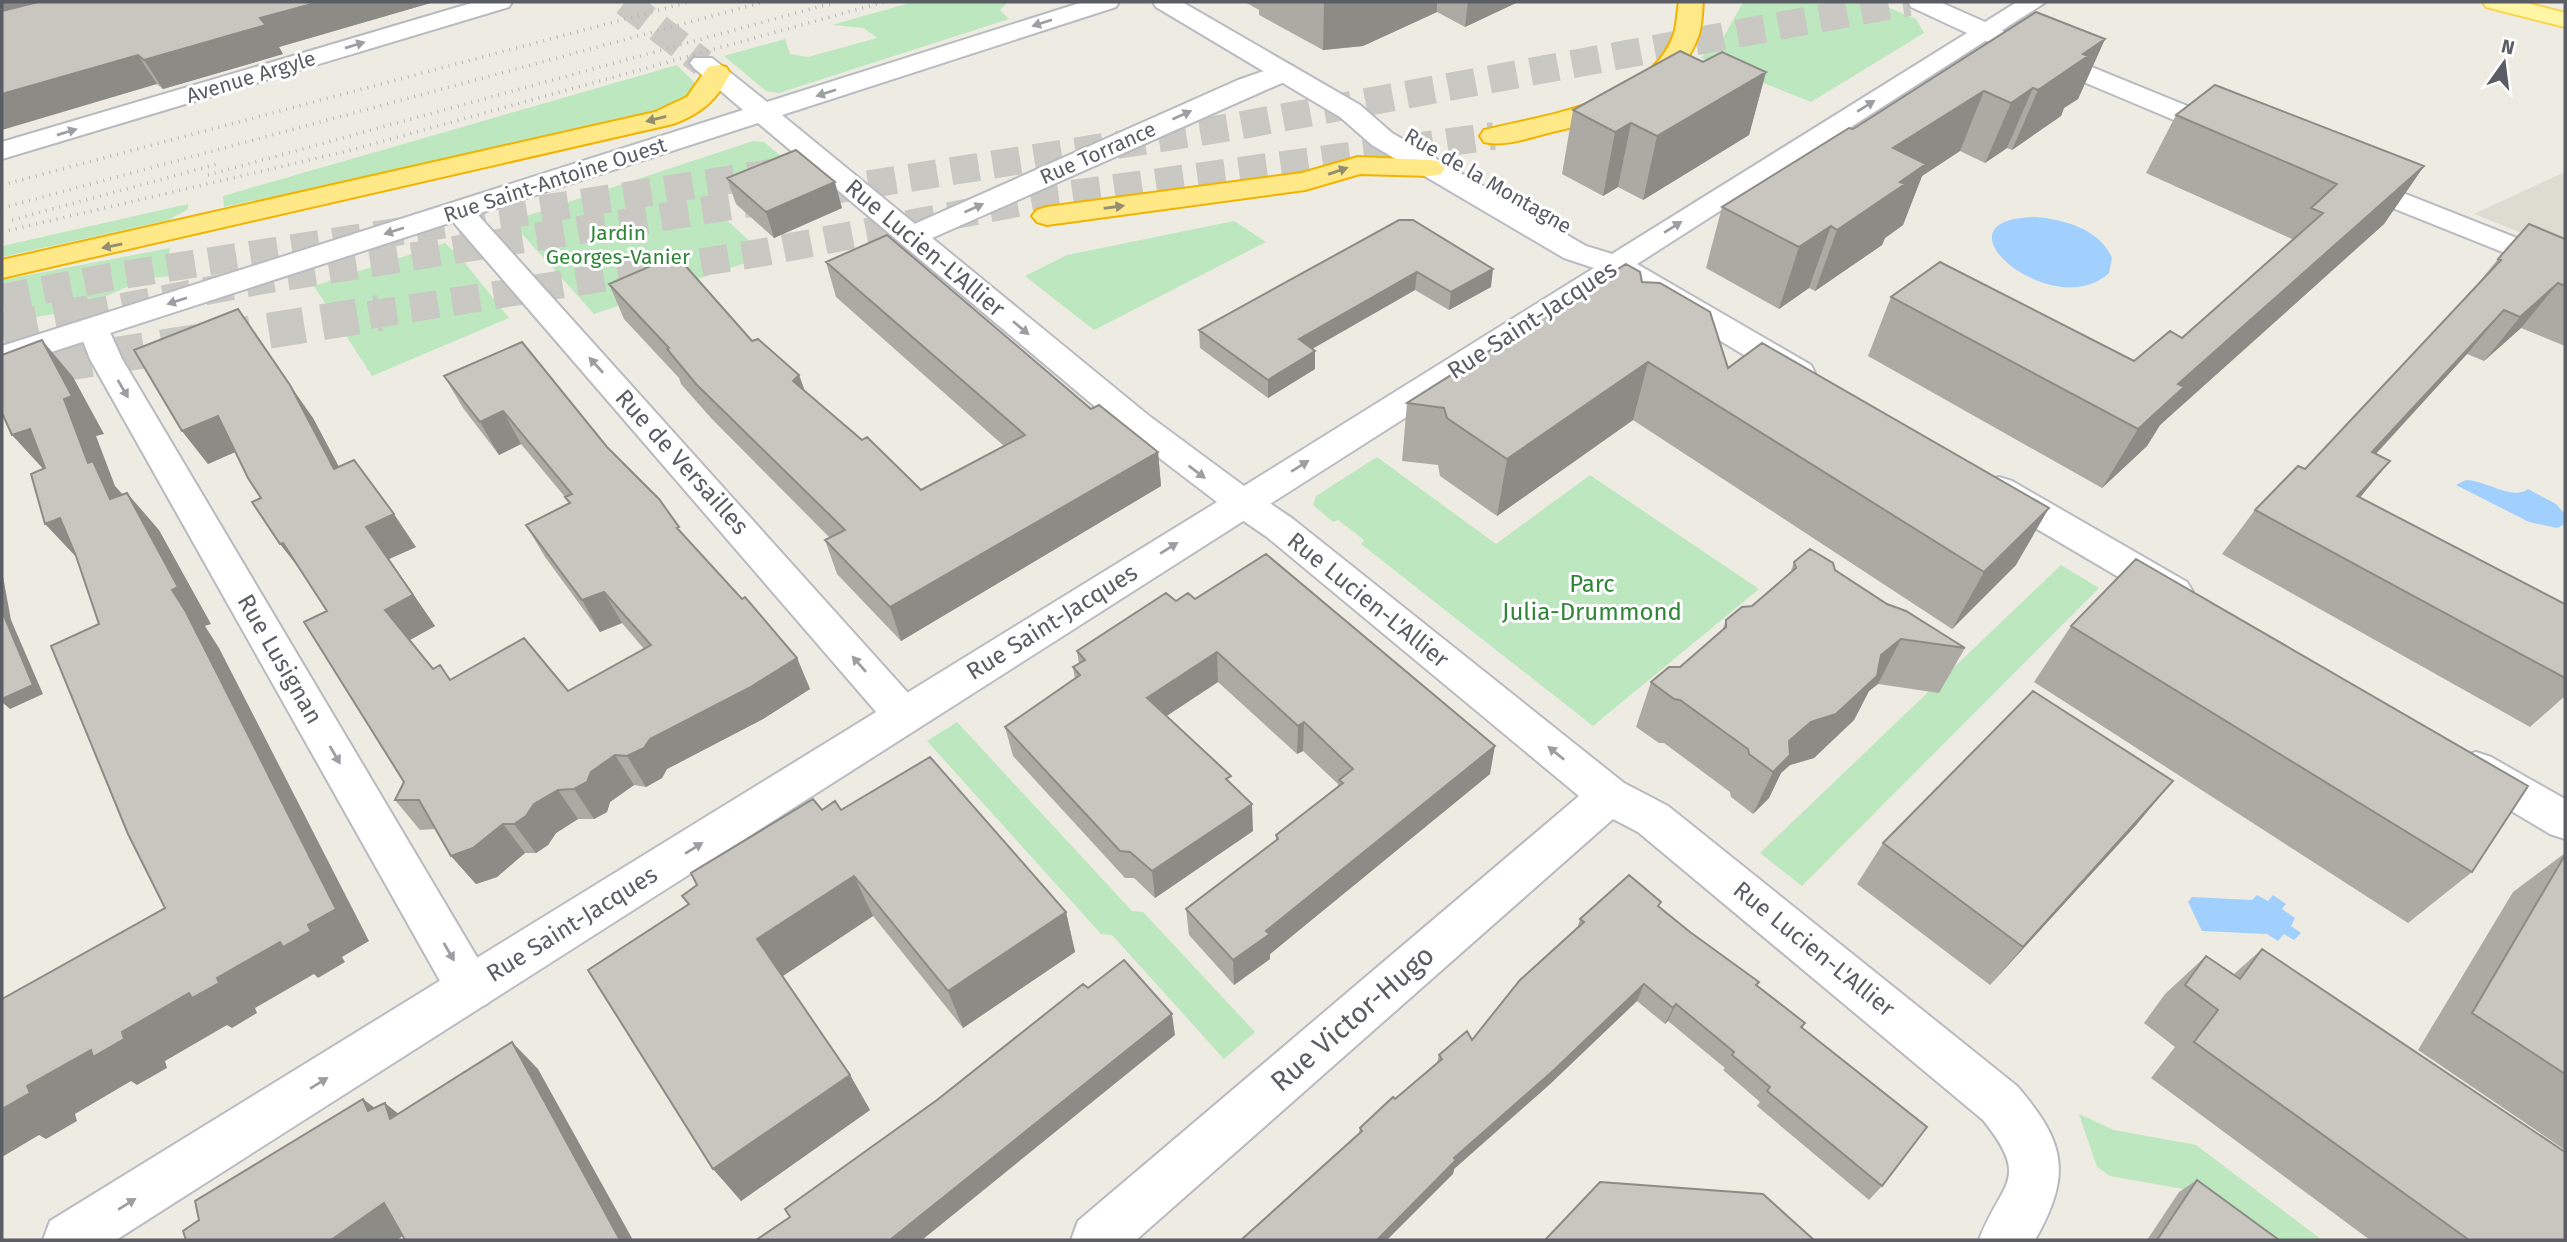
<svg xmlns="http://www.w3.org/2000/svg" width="2567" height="1242" viewBox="0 0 2567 1242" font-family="'Fira Sans',sans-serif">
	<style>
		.education { fill: #dedbd1 }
		.green { fill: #bde7bf }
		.water { fill: #a1d0ff }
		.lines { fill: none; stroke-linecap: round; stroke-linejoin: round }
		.secondary-tunnel { stroke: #c9c8c2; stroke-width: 28; stroke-dasharray: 28 14; stroke-linecap: butt }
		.highway-tunnel-far1 { stroke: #c9c8c2; stroke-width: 28; stroke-dasharray: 28 14; stroke-linecap: butt }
		.highway-tunnel { stroke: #c9c8c2; stroke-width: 36; stroke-dasharray: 36 18; stroke-linecap: butt }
		.street-casing { stroke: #b7babf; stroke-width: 4 }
		.secondary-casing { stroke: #b8bbc1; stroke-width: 4 }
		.primary-casing { stroke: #f9d450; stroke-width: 4 }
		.highway-casing { stroke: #f0b400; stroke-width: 4 }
		.street { fill: #fff; fill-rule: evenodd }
		.secondary { fill: #fff; fill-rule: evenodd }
		.primary { fill: #fff6a6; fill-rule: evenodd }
		.highway { fill: #ffe888; fill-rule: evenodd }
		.rail { stroke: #b5b6b7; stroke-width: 3.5; stroke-dasharray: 1 6; stroke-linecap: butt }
		.wall { fill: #adaaa4 }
		.shaded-wall { fill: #8d8b86 }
		.building { fill: #c9c6bf; stroke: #8d8b86; stroke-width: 2 }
		.oneway { fill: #9c9ea2 }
		.oneway2 { fill: #948e71 }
		.labels { text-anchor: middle; stroke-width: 6; stroke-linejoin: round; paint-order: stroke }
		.far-street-label { font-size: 21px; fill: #5a5e64; stroke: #fff }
		.far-park-label { font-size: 21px; fill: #308539; stroke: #fff }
		.street-label { font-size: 24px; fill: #5a5e64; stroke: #fff }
		.park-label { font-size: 24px; fill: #308539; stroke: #fff }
		.near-street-label { font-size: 28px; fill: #5a5e64; stroke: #fff }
	</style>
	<rect width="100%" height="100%" fill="#eeece2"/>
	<!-- education -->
	<path class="education" d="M2565,172V250L2474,214Z"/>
	<!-- green -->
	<path class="green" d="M913,2H1008L1000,10L1009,19L779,93L766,91L724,56L785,39L790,54L808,57L877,38L864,28L832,25Z
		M1743,2H1875L1916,19L1924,33L1811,102L1701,58L1707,49L1722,40Z
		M677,65L697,85L691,98L660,111L224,207L223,196Z
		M753,141L764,142L794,167L708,203L766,256L594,314L514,225L520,218Z
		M188,204V209L169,220L2,257V246Z
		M1234,221L1266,242L1094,330L1025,276L1067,255Z
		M445,243L461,258L509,318L372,376L314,286Z
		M170,248L168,265L175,264L171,276L147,278L73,311L2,322V280Z
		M1377,457L1496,544L1590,475L1759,589L1593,726L1361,544L1364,540L1338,520L1333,522L1313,505L1316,496Z
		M2061,565L2099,588L1802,886L1760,853Z
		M957,722L1132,911L1143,912L1255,1032L1224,1059L1112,935L1101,934L927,741Z
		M2079,1114L2114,1130L2196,1145L2322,1240H2272L2211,1194L2110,1176L2097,1167Z"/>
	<!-- water -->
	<path class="water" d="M2035,217C2063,219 2100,229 2112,258L2109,273C2054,325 1925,219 2035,217Z
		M2466,480C2485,480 2513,501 2528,489L2556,504L2565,514V524L2557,528L2529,522L2456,485Z
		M2257,895L2268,901L2273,895L2286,904L2282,909L2295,918L2291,926L2301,933L2294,940L2284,934L2278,941L2267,934L2202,931L2188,902L2192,897L2252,900Z"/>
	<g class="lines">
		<!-- secondary-tunnel -->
		<path class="secondary-tunnel" d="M625,2L703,63"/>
		<!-- highway-tunnel-far1 -->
		<path class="highway-tunnel-far1" d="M2,298L110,277L778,172
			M81,315L258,281L1237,126L1909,2
			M369,315L759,253L1043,198L1494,136"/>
		<!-- highway-tunnel -->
		<path class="highway-tunnel" d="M2,330L90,313
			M2,373L380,313"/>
		<!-- street casing -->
		<g class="street-casing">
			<path id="street" d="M475,2H512L509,7L2,159V142Z
				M1986,24L2239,127L2243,133L2239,139H2219L1977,37L1973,32L1977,27Z
				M1284,64L1293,66L1297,72L1293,78L923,242L912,245L901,242L897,236L901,230L1238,80Z
				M2350,172L2565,257V277L2340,187L2336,181L2340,175Z
				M459,202L469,205L918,704L924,716L918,728L904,732L890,728L449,217L444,211L449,205Z
				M94,318L105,321L122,359L487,974L493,989L487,1004L470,1011L453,1004L90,359L78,328L83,321Z
				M1242,489L1255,493L1293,519L1624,783L1668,806L2017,1086C2066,1143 2072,1174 2035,1240H1979C2001,1181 2032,1181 1983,1120L1638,832L1613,819L1136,1240H1071L1078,1221L1579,796L1267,537L1229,511L1224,502L1229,493Z"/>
		</g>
		<!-- secondary casing -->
		<g class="secondary-casing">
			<path id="secondary" d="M1083,2H1119L1116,7L782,115L1148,415L1244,486L1594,268L1564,258L1372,145L1340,117L1156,7L1153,2H1182L1360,105L1392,133L1586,246L1612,254L1967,33L1911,7L1908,2H1940L1985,22L2017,2H2046L1637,264L1811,365L1815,373L1811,381L1799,384L1787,381L1618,279L1596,296L116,1240H43L50,1221L1217,502L1124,431L758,123L2,368V346L743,110L694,68L690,63L694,58H712L767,102Z
				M1999,477L2012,481L2187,582L2193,592L2187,602L2174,606L2161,602L1986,499L1981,490L1986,481Z
				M2476,752L2491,757L2565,799V839L2550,834L2461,781L2455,769L2461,757Z"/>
		</g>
		<!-- primary casing -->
		<g class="primary-casing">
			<path id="primary" d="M2483,2H2523L2565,13V27L2486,7Z"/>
		</g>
		<!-- highway casing -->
		<g class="highway-casing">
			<path id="highway" d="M1679,2H1703C1702,12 1702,24 1699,34C1679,95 1604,121 1548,133C1528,138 1504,147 1484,142L1480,136L1484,130C1544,115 1650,103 1674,34C1677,24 1677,12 1679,2Z
				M717,65L726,67L730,73C718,100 700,114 673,124L2,278V260L655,112L687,97L708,67Z
				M1358,157L1431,160L1441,162L1445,168L1441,174L1431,176L1360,174L1305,190L1047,225L1037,222L1032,216L1037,210L1047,207L1302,173Z"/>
		</g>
		<!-- street -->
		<use href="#street" class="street"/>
		<!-- secondary -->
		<use href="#secondary" class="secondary"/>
		<!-- primary -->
		<use href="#primary" class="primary"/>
		<!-- highway -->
		<use href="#highway" class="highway"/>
		<!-- rail -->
		<path class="rail" d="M208,175L836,2
			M2,185L689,2
			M2,208L764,2
			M12,220L218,164
			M2,232L348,151L884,2"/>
	</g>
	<!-- wall -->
	<path class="wall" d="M2,2H434L279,47L283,54L163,89L157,84Z
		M1245,2H1518L1465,27L1437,12L1363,46L1323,50L1259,15V10Z
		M2105,39L2078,99L2064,108L2061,116L2012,150L2007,148L1985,163L1960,151L1922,176L1903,225L1885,238L1882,245L1815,291L1809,288L1779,309L1706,268L1722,207L1853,129Z
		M1703,62L1766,72L1749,135L1643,200L1618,187L1603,196L1562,174L1573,110Z
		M2176,115L2424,166L2384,224L2160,425L2147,446L2102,488L1868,356L1891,297L2134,361L2182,338L2289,243L2292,239L2146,173Z
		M727,178L842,208L774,238L736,204Z
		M1399,220L1491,287L1449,310L1415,290L1312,349L1315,351V369L1268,398L1200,348L1199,330Z
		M2565,239V346L2521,328L2484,361L2467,354L2376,454L2360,498L2565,604V696L2530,727L2222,554L2255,510L2305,469L2476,286L2498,259Z
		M826,262L1091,409L1158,452L1161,486L901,641L837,574L825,540L830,538L711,418L681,384L679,378L624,319L609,284L752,341L799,375L805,391L921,490L1004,446L836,297Z
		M1642,282L1728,368L2016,565L1952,629L1633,420L1497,516L1440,476L1438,465L1402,461L1407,403Z
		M444,376L607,447L684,536L797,658L810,689L763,719L667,769L662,778L646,787L634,785L610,802L607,812L594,819H578L556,833L548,845L536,853H525L497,877L476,884L451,856L436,829L420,830L395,800L404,782L327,611L235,452L208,464L182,431L313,418L339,467L416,547L389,559L435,626L410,640L433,669L450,679L568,691L644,649L622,623L600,632L545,557L526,525L569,503L565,497L521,444L499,455L463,408Z
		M1794,562L1835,570L1887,604L1965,648L1939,693L1878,684L1869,691L1854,720L1814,758L1790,765L1781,773L1769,798L1753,814L1731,797L1730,792L1664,743H1659L1636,727L1651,682L1680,667L1722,631L1726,620L1752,606L1790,574Z
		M1195,599L1490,774L1270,954V959L1234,985L1189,935L1186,909L1276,841V835L1338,787V784L1303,751L1297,754L1218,682L1166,716L1231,784L1253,831L1155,898L1134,878H1125L1013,756L1005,727L1075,679L1073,667L1079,664L1077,651L1176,601Z
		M2071,626L2472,872L2408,923L2034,682Z
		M822,810H841L1066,912L1075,952L963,1028L873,916L782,976L850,1075L870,1110L741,1201L688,904L682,896Z
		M2137,824L1990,985L1857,884L1883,843Z
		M2565,853V1150L2418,1050L2513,892Z
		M1659,907L1805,1023L1802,1028L1882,1186L1869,1200L1757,1106L1760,1102L1723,1070L1725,1068L1668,1021L1665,1024L1637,1001L1549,1085L1454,1169L1453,1174L1359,1133L1360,1128L1437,1063L1439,1055L1472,1040L1577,929L1580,919Z
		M2262,949L2565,1240H2370L2151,1078L2175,1047L2144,1023L2165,994L2206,956L2234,974Z
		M2197,1180L2279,1240H2147L2179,1192Z"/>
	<!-- shaded-wall -->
	<path class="shaded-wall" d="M2,2H89L2,24Z
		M319,2H434L279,47L283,54L163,89L144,60L260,18Z
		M1324,2H1437V12L1363,46L1323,50Z
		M1468,2H1518L1465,27Z
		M2105,39L2078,99L2064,108L2061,116L2012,150L2038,90L2083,54Z
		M138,55L157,84L2,130V94Z
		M1766,72L1749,135L1643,200L1657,136Z
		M2033,88L2007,148L1985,163L2011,103Z
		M1984,91L1960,151L1922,176L1903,225L1885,238L1882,245L1815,291L1837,230L1893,148Z
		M1631,123L1618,187L1603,196L1615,132Z
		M2424,166L2384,224L2160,425L2147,446L2102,488L2138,429L2178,384Z
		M835,182L842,208L774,238L766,212Z
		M1831,226L1809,288L1779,309L1799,247Z
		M1493,269L1491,287L1449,310L1451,292Z
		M1417,272L1415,290L1298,357L1299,339Z
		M2558,283L2521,328L2484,361L2520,317Z
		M2504,310L2467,354L2337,496L2372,452Z
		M42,340L73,377L104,434L96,436L115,486L126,498L110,499L88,463Z
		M1315,351V369L1268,398V380Z
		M1648,362L1633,420L1497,516L1507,459Z
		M799,375L811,410L793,381Z
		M290,385L313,418L357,501L334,469Z
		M503,411L521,444L499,455L480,422Z
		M218,416L242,449L208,464L182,431Z
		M30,429L46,472L12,435Z
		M1158,452L1161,486L901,641L890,607Z
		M2390,461L2354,505L2357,496Z
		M127,493L159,530L211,624L205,626L219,648L369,941L342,957L345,962L318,978L314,974L255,1008L257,1013L232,1028L227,1025L165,1061L167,1068L137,1085L131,1081L75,1114L77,1121L46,1139L39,1135L2,1157V1108L27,1086L308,925L172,590Z
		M2049,508L2016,565L1952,629L1984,572Z
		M394,514L416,547L389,559L435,626L408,641L385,610L366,527Z
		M60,518L80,561L45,524Z
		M283,543L305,576L280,544Z
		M2,571L11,620L43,694L10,709L2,702Z
		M604,592L622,623L600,632L582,600Z
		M1901,639L1878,684L1869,691L1854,720L1814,758L1790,765L1781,773L1769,798L1753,814L1773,772L1789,741L1881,655Z
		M1217,652L1218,682L1150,727L1147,698Z
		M797,658L810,689L763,719L667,769L662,778L646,787L627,756L650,739Z
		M1304,722L1303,751L1297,754L1298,726Z
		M1495,746L1490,774L1270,954V959L1234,985L1233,960L1266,931Z
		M615,755L634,785L610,802L607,812L594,819L574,789L591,772Z
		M2173,781L2137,824L1990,985L2023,947Z
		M558,790L578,819L556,833L548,845L536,853L514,824L534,804Z
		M1252,804L1253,831L1155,898L1152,871Z
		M503,824L525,853L497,877L476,884L451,856Z
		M854,876L873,916L780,978L757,939Z
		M1066,912L1075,952L963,1028L948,991Z
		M1644,984L1637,1001L1549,1085L1454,1169L1453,1174L1387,1240H1377L1454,1158Z
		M1676,1004L1668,1021L1665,1024L1673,1008Z
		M1172,1014L1175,1035L922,1240H890Z
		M512,1042L538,1069L633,1240H620Z
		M850,1075L870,1110L741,1201L713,1169Z
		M363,1099L396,1124L368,1111Z
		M385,1103L416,1128L390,1119Z
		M384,1203L417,1226L397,1240H331Z"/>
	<!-- building -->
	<path class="building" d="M38,2H319L260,18L266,25L144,60L138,55L2,94V11Z
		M2036,12L2105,39L2083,54L2088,56L2038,90L2033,88L2011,103L1984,91L1893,148L1926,164L1900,182L1905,184L1837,230L1831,226L1799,247L1722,207L1849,128L1853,129Z
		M1680,51L1703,62L1722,52L1766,72L1657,136L1631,123L1615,132L1573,110Z
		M2215,85L2424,166L2178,384L2184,387L2138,429L1891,297L1940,262L2134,361L2170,331L2182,338L2323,213L2311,208L2337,184L2176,115Z
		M796,150L835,182L766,212L727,178Z
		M1399,220H1413L1493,269L1451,292L1417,272L1299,339L1315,351L1268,380L1199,330Z
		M2529,224L2565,239V286L2558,283L2520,317L2504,310L2372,452L2390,461L2357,496L2565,604V678L2255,510L2298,466L2305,469L2501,260L2498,259Z
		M887,235L1091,409L1099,405L1158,452L890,607L825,540L845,530L696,384L667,349L669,348L609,284L676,255L752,341L758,339L799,375L793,381L862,440L867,437L921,490L1025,435L826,262Z
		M1626,264L1640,272L1642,282L1660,283L1710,312L1728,368L1762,343L2049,508L1984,572L1648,362L1507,459L1447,418L1444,408L1407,403Z
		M238,309L290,385L334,469L354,460L394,514L366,527L413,595L385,610L433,669L440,665L450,680L524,638L568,691L651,645L604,592L582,600L526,525L570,503L565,497L572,494L503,411L480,422L444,376L522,342L607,447L659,499L679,527L677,528L742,599L745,597L797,658L749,688L650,739L644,748L627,756L615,755L591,772L587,782L574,789L558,790L534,804L526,816L514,824H503L473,848L451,856L419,800H395L404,782L304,622L327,611L283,543L280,544L252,502L261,498L248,478L218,416L182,431L134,350Z
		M42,340L72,396L64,399L88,463L93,461L110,499L127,493L178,587L172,590L186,612L336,909L308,925L311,931L283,947L280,942L217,978L219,983L192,998L189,993L122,1032L124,1039L93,1057L91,1050L27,1086L30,1093L2,1109V999L165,908L128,834L51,646L99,624L76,556L60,518L45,524L31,474L45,468L30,429L12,435L2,413V355Z
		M1810,549L1833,563L1835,570L1887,604L1906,611L1965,648L1901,639L1881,655L1877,676L1836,714L1811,722L1789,741L1790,755L1773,772L1749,754L1748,749L1680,700L1674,699L1651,682L1669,667H1680L1726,627V620L1742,607L1752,606L1796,568L1794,562Z
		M1266,554L1495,746L1266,931L1270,934L1233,960L1186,909L1278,839L1276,835L1343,783L1339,780L1353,769L1304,722L1298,726L1217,652L1147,698L1231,776L1226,779L1252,804L1152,871L1130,852L1120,851L1005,727L1080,675L1073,667L1085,660L1077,651L1166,593L1176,601L1188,593L1195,599Z
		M2136,559L2528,786L2472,872L2071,626Z
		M2,611L33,685L2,699Z
		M2033,691L2173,781L2023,947L1883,843Z
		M930,757L1066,912L948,991L854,876L757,939L850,1075L713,1169L588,970L689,904L682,896L697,885L691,873L813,799L822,810L835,801L841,810Z
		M2565,855V1074L2472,1013Z
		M1629,875L1661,902L1658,906L1690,932L1759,982L1756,985L1805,1023L1801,1027L1927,1127L1882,1186L1767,1091L1770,1087L1732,1055L1734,1052L1676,1004L1673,1008L1644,984L1554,1070L1454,1158L1456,1160L1377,1240H1241L1362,1131L1360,1128L1393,1097L1395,1099L1442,1059L1439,1055L1467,1031L1472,1040L1520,980L1584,922L1580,919Z
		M2262,949L2565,1152V1240H2469L2194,1042L2218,1010L2185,985L2206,956L2240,979Z
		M1124,960L1172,1014L890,1240H756L790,1217L785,1209L937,1100L1083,984L1088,988Z
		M512,1042L620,1240H405L384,1203L331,1240H186L183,1231L199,1220L195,1201L363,1099L368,1111L385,1103L390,1119Z
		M2197,1180L2279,1240H2157Z
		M1600,1182L1763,1194L1814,1240H1545Z"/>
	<!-- one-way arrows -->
	<defs><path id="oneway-solid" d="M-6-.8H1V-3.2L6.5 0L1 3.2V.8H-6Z" transform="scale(1.75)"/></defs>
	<g class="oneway">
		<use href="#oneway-solid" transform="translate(1042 23) rotate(162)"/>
		<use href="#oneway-solid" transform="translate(355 45) rotate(-17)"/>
		<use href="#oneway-solid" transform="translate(826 93) rotate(162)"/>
		<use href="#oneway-solid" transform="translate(1866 106) rotate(-32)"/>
		<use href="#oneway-solid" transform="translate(1182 115) rotate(-24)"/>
		<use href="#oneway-solid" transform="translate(67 132) rotate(-17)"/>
		<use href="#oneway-solid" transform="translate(974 208) rotate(-24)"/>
		<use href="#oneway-solid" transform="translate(1673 227) rotate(-32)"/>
		<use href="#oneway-solid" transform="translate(394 231) rotate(162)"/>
		<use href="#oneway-solid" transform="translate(177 301) rotate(162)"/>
		<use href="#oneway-solid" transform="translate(1021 328) rotate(40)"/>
		<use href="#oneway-solid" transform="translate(596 365) rotate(-132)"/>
		<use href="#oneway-solid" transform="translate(123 389) rotate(60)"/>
		<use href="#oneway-solid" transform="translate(1300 466) rotate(-32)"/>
		<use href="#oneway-solid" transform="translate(1197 472) rotate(37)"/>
		<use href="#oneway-solid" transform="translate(1169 548) rotate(-32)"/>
		<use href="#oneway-solid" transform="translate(859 664) rotate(-131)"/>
		<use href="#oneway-solid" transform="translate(1556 753) rotate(-141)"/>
		<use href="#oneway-solid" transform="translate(335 755) rotate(60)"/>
		<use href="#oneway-solid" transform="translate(694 848) rotate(-32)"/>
		<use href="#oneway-solid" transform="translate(449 952) rotate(60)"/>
		<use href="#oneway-solid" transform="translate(319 1083) rotate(-32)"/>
		<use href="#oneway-solid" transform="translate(127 1204) rotate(-32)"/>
	</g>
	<g class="oneway2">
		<use href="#oneway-solid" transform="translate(656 119) rotate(166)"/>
		<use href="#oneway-solid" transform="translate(1338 171) rotate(-19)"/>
		<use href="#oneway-solid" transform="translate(1114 207) rotate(-8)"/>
		<use href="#oneway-solid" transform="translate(112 246) rotate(168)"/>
	</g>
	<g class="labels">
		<!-- far-street labels -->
		<g class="far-street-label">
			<text transform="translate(251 77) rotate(-17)" y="7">Avenue Argyle</text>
			<text transform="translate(1098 153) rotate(-24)" y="7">Rue Torrance</text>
			<text transform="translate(555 180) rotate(-18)" y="7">Rue Saint-Antoine Ouest</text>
			<text transform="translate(1488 181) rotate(30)" y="7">Rue de la Montagne</text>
		</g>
		<!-- far-park labels -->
		<g class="far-park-label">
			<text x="618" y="240">Jardin<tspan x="618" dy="24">Georges-Vanier</tspan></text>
		</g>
		<!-- street labels -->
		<g class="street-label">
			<text transform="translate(925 248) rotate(40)" y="8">Rue Lucien-L'Allier</text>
			<text transform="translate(1532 320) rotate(-33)" y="8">Rue Saint-Jacques</text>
			<text transform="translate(682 462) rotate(48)" y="8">Rue de Versailles</text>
			<text transform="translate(1368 600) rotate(39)" y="8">Rue Lucien-L'Allier</text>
			<text transform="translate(1052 622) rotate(-32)" y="8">Rue Saint-Jacques</text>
			<text transform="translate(280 659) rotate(60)" y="8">Rue Lusignan</text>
			<text transform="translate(572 924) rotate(-32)" y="8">Rue Saint-Jacques</text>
			<text transform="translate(1814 949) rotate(39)" y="8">Rue Lucien-L'Allier</text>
		</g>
		<!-- park labels -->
		<g class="park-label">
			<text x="1592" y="592">Parc<tspan x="1592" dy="28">Julia-Drummond</tspan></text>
		</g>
		<!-- near-street labels -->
		<g class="near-street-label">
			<text transform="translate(1352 1018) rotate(-41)" y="10">Rue Victor-Hugo</text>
		</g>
	</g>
	<!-- border -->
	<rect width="2567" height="1242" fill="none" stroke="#5a5e64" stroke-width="7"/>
	<!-- north arrow -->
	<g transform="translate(2504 63) rotate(14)" stroke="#ffffff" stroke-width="5" paint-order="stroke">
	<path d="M0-5L12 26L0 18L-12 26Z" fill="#5a5e64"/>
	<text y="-10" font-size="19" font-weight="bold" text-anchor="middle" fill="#5a5e64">N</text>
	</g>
</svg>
